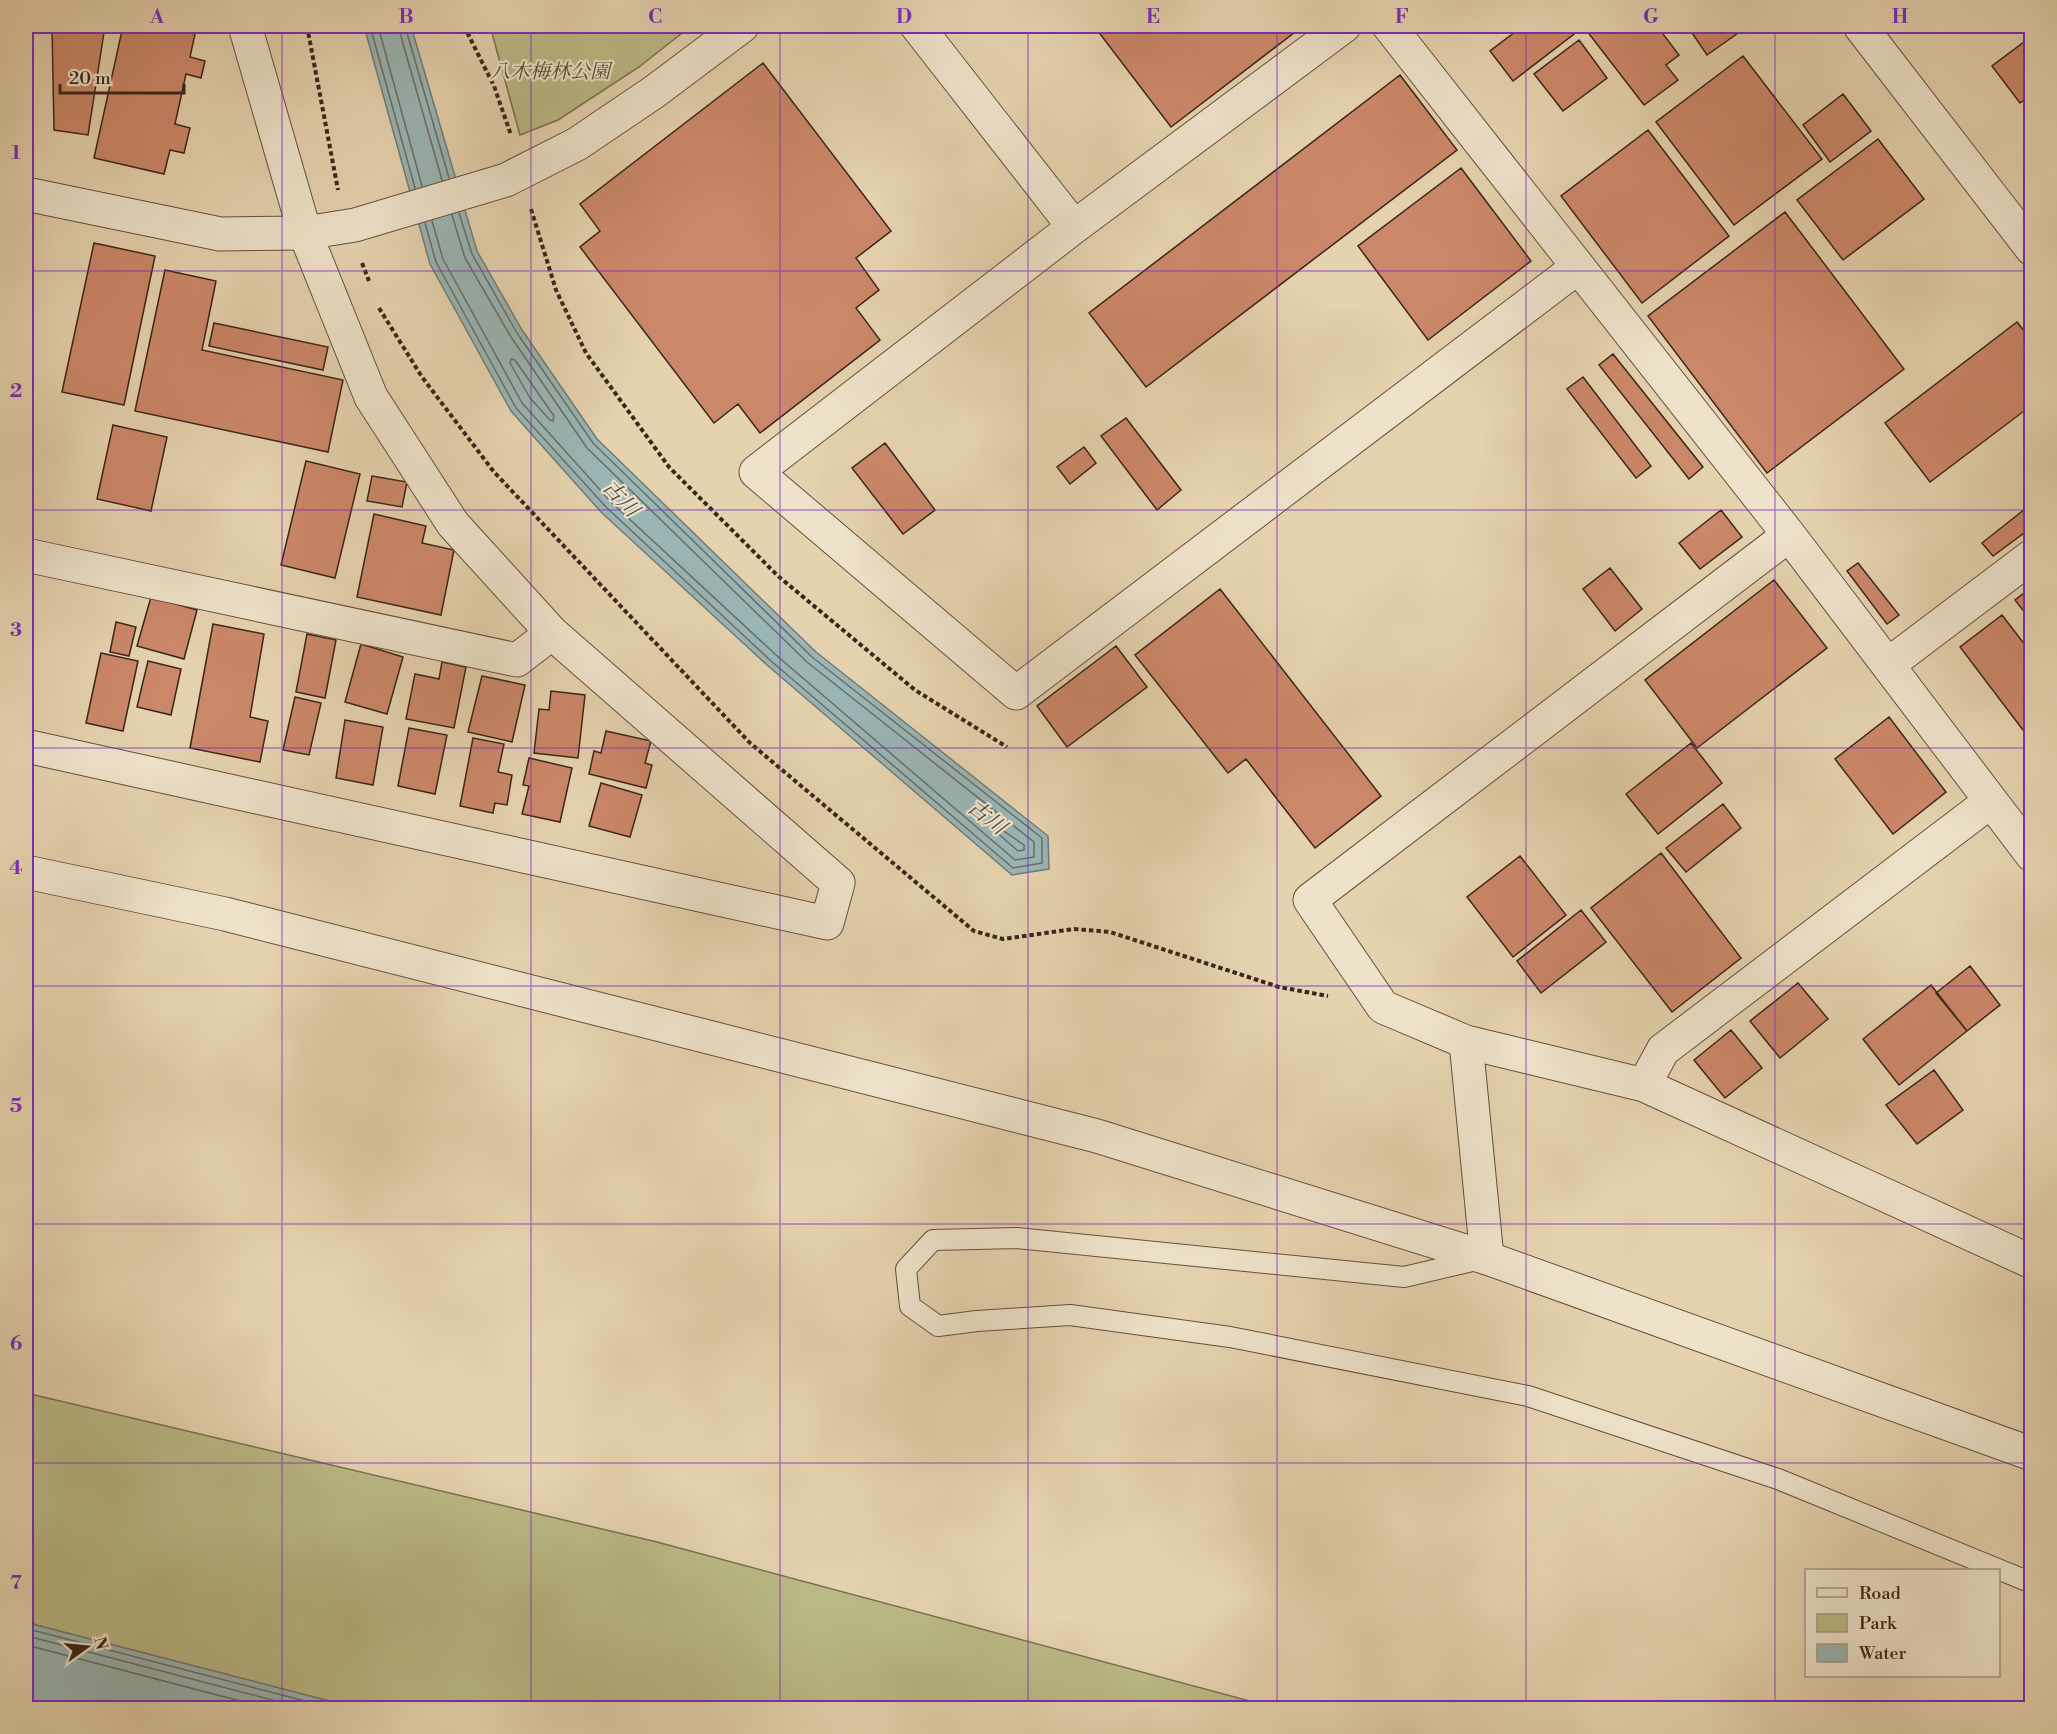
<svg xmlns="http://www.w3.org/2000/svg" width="2057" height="1734" viewBox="0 0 2057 1734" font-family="'Libre Bodoni','Noto Serif JP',serif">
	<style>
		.green { fill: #baba86; stroke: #7a7050; stroke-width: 1.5 }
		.water { fill: #99b5b4; stroke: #737b76; stroke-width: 1.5 }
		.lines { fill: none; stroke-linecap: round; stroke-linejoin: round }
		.shore { stroke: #6a6d67; stroke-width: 1.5 }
		.building { fill: #cb8769; stroke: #3a251a; stroke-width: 1.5 }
		.service-casing { stroke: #65503f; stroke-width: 22 }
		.minor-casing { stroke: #65503f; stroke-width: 35 }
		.tertiary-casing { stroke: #65503f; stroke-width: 35 }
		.path { stroke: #3a251a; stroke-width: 4; stroke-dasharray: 4.5 3; stroke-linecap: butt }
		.service { stroke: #eee2ca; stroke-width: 20 }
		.minor { stroke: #eee2ca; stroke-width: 33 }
		.tertiary { stroke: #eee2ca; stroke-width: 33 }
		.grid { fill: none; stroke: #7b2cbf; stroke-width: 1.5; stroke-opacity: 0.55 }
		.labels { text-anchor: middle; stroke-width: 4.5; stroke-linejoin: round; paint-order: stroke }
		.park-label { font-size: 20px; font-style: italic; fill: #5a4a35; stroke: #eee2ca }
		.water-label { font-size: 21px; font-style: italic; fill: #524940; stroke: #eee2ca }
		.neatline { fill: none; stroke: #7b2cbf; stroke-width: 2 }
		.grid-label { font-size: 20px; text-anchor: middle; font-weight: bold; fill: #7b2cbf }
	</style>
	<rect width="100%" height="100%" fill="#e5d2ae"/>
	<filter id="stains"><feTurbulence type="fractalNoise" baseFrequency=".00333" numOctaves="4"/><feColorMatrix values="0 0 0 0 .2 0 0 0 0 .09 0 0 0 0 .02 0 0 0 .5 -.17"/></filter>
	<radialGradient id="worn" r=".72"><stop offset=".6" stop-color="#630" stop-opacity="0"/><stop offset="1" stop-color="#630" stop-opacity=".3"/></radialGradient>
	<!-- green -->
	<path class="green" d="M490,26H691L639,67L558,120L520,135Z
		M26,1393L657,1542L1276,1708H356L36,1625L26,1617Z"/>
	<!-- water -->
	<path class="water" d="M364,26H411L477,251L522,330L597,439L816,652L1048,836L1049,869L1012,875L767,665L601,512L511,411L430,264Z
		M26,1625H36L356,1708H26Z"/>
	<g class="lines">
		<!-- shore -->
		<path class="shore" d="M370,26L415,188
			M378,26L422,186
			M398,26L442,180
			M405,26L449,178
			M432,221L443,259L522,403L611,502L776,655L1015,860L1034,857V842L807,662L587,448L511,337L465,258L452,215
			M425,223L436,262L516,408L606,507L771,661L1013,868L1042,863V838L812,657L593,443L517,333L472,254L459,213
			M511,359L515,360L554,416L553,421L550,420L530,398L510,363Z
			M995,825L1024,845V850L1018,851L994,830L993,827Z
			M26,1631H36L332,1708
			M26,1638H35L303,1708
			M26,1647H34L267,1708"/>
	</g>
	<!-- building -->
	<path class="building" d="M52,26H105L88,135L54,130Z
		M123,26H157L195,34L190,57L205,61L201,78L186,74L175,124L190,128L184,153L170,150L164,174L94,158Z
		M1094,26H1303L1171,127Z
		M1523,26H1568L1574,34L1513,81L1490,51Z
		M1583,26H1657L1679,55L1666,65L1678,80L1644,105Z
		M1690,26H1748L1707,55L1688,27Z
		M2032,36V94L2020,103L1992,66Z
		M1579,40L1607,78L1563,111L1534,74Z
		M1743,56L1822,159L1734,225L1656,122Z
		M763,63L891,231L856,258L879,290L856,308L880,340L760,433L738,404L714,423L580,247L600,231L580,204Z
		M1400,75L1457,150L1146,387L1089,313Z
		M1843,94L1871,131L1830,162L1803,125Z
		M1648,130L1729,236L1642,303L1561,196Z
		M1878,139L1924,199L1843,260L1797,200Z
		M1461,168L1531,261L1428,340L1358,246Z
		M1785,212L1904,369L1767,473L1648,316Z
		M94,243L155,256L124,405L62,392Z
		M165,270L216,281L202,350L343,380L328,452L135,411Z
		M2017,322L2032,341V405L1930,482L1885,423Z
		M214,323L328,347L323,370L209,346Z
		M1613,354L1703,467L1689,479L1599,365Z
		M1583,377L1651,466L1636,478L1567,389Z
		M1126,418L1181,490L1157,510L1101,436Z
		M113,425L167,437L151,511L97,499Z
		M885,443L935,510L903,534L852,468Z
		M1084,447L1096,463L1070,484L1057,467Z
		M306,461L360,474L335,578L281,565Z
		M372,476L407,482L402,507L367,501Z
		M2025,509L2032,518V527L1993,556L1982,543Z
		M1721,510L1742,537L1700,569L1679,543Z
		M374,514L426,526L422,543L454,550L441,615L357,597Z
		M1858,563L1899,615L1887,624L1847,571Z
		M1610,568L1642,609L1615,631L1583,589Z
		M1774,580L1827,648L1697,748L1645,680Z
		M2032,587V622L2015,600Z
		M1220,589L1381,796L1315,848L1246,759L1228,773L1135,655Z
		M151,597L197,610L184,659L137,646Z
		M2002,615L2032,654V730L2026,734L1960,647Z
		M116,622L136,627L129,656L110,652Z
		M213,624L264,634L250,717L268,721L260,762L190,748Z
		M307,634L336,640L325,698L296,692Z
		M361,644L403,657L387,714L345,702Z
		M1116,646L1147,687L1067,747L1037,706Z
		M101,653L138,661L123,731L86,723Z
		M148,661L181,669L171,715L137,707Z
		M442,662L466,667L454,728L406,719L415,674L439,679Z
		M482,676L525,685L512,742L468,732Z
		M551,691L585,695L578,758L534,753L539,709L549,710Z
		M295,697L321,703L309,755L283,750Z
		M1889,717L1946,792L1893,834L1835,759Z
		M345,720L383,727L373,785L336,778Z
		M409,728L447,735L435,794L398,786Z
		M606,731L651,741L645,763L652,765L646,788L589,774L594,751L601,753Z
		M473,738L504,744L498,772L512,775L507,805L495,803L493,813L460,806Z
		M1691,743L1722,783L1658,834L1626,794Z
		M529,758L572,768L560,822L522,814L529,786L523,785Z
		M601,783L642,795L630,837L589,826Z
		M1723,804L1741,828L1686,872L1666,848Z
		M1661,853L1741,958L1672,1012L1591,908Z
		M1520,856L1566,915L1513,957L1467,897Z
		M1581,910L1606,942L1541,993L1517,961Z
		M1970,966L2000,1005L1967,1031L1936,993Z
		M1798,983L1828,1019L1780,1058L1750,1021Z
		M1931,985L1967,1031L1899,1085L1863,1039Z
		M1731,1030L1762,1068L1725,1098L1694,1060Z
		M1934,1070L1963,1110L1917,1144L1886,1105Z"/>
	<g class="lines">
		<!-- service casing -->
		<g class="service-casing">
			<path id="service" d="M1481,1259L1404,1277L1017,1238L933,1240L906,1269L910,1306L938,1326L977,1321L1070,1315L1230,1337L1528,1396L1778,1479L2032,1583"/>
		</g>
		<!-- minor casing -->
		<g class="minor-casing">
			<path id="minor" d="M917,26L1074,227
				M1344,26L1074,227L756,472L1016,693L1578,267
				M1389,26L1789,535L2032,855
				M1789,535L1310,900L1383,1007L1466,1042L1644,1085L2032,1262
				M26,555L517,660L552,633
				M1889,664L2032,556
				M26,746L827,923L838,883L552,633L453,524L371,397L305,233L245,26
				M1466,1042L1487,1258
				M1644,1085L1663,1050L1991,801"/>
		</g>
		<!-- tertiary casing -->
		<g class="tertiary-casing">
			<path id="tertiary" d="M1860,26L2032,249
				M26,194L220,234L305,233L355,225L506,180L577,144L654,92L742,26
				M26,872L225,914L1097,1136L1487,1258L2032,1454"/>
		</g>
		<!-- path -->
		<path class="path" d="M307,26L338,190
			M464,26L494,86L511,135
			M531,209L556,290L586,353L669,467L778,576L915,690L1007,747
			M362,263L369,281
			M379,308L422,377L494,472L750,743L974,931L1003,939L1074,929L1110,932L1279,987L1328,996"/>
		<!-- service -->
		<use href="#service" class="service"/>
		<!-- minor -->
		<use href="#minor" class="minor"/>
		<!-- tertiary -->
		<use href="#tertiary" class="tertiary"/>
	</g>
	<!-- grid -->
	<path class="grid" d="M282,26V1708M531,26V1708M780,26V1708M1028,26V1708M1277,26V1708M1526,26V1708M1775,26V1708M26,271H2032M26,510H2032M26,748H2032M26,986H2032M26,1224H2032M26,1463H2032"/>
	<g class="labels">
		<!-- park labels -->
		<g class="park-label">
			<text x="550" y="78">八木梅林公園</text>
		</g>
		<!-- water labels -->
		<g class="water-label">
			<text transform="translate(621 498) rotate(47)" y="7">古川</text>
			<text transform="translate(987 817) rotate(38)" y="7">古川</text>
		</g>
	</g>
	<!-- margin -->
	<rect width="2057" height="1734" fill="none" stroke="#e5d2ae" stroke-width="66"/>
	<!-- legend -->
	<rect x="1805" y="1569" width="195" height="108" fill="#eee2ca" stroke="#a69684" stroke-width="1.5"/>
	<rect x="1817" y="1588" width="30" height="9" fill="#eee2ca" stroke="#a69684" stroke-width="1.5"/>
	<text x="1859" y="1599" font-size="18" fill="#3a251a">Road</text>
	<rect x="1817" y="1614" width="30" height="18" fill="#baba86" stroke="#a69684" stroke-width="1.5"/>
	<text x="1859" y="1629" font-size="18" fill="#3a251a">Park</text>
	<rect x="1817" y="1644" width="30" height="18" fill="#99b5b4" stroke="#a69684" stroke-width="1.5"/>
	<text x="1859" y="1659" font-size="18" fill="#3a251a">Water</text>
	<!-- north arrow -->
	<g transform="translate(87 1647) rotate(75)" stroke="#eee2ca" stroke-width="4.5" paint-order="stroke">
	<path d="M0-4.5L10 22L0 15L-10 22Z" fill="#3a251a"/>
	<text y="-9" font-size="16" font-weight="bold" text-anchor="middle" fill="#3a251a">N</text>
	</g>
	<!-- scale -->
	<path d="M60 84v9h124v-9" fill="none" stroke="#3a251a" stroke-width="3"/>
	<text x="69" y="84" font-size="18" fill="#3a251a" stroke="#eee2ca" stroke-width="4.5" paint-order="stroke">20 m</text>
	<rect x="33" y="33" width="1991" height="1668" class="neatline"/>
	<g class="grid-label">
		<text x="157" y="23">A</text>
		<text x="406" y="23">B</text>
		<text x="655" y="23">C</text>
		<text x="904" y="23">D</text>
		<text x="1153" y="23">E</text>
		<text x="1402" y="23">F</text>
		<text x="1651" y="23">G</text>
		<text x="1900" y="23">H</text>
		<text x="16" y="159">1</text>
		<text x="16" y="397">2</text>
		<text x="16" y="636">3</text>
		<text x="16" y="874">4</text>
		<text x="16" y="1112">5</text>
		<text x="16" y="1350">6</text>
		<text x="16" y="1589">7</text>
	</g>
	<rect width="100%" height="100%" filter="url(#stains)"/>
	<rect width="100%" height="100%" fill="url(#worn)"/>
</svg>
